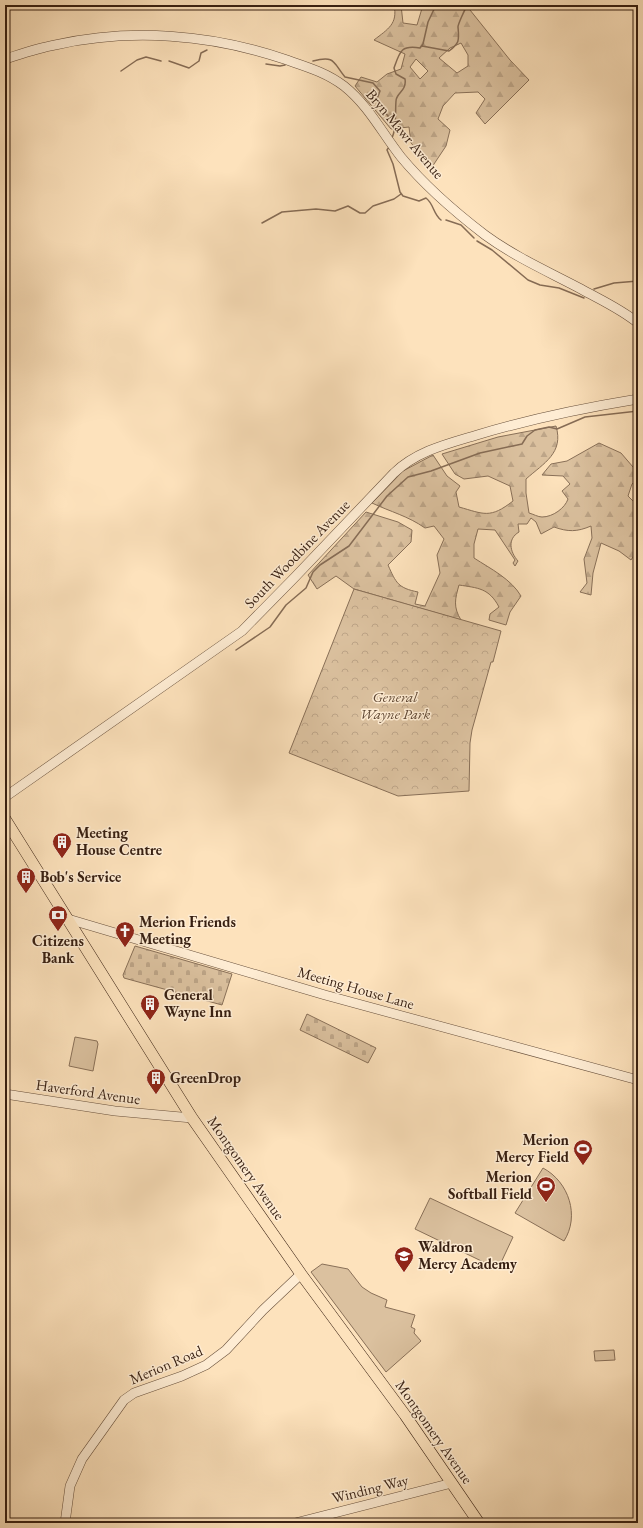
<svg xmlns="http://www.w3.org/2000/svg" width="643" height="1528" viewBox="0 0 643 1528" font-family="'EB Garamond',serif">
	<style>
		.grass { fill: #dbc19f; stroke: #897058 }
		.forest { fill: url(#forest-firs); stroke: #897058; fill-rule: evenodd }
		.cemetery { fill: url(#cemetery-stones); stroke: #897058 }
		.park { fill: url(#park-crowns); stroke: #897058 }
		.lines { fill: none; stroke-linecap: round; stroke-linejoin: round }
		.stream { stroke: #866c55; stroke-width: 1.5 }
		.minor-casing { stroke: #68503c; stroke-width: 10 }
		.major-casing { stroke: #371f11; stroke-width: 12 }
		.minor { stroke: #feecd3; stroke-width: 9 }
		.major { stroke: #fde2bc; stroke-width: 11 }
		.labels { text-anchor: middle; stroke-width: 3; stroke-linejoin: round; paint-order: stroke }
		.street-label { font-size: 15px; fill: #371f11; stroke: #feecd3 }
		.park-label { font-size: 15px; font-style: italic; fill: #604834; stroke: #feecd3 }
		.poi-label { font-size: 15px; font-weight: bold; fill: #371f11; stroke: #feecd3; text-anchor: start }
	</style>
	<defs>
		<pattern id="forest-firs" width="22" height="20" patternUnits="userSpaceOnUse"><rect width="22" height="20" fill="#dbc19f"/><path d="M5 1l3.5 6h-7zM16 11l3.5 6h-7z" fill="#bda588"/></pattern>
		<pattern id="cemetery-stones" width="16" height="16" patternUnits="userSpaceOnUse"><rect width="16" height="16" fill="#dbc19f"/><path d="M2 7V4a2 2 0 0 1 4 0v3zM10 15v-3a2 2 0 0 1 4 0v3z" fill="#bda588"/></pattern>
		<pattern id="park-crowns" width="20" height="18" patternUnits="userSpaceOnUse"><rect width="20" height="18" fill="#dbc19f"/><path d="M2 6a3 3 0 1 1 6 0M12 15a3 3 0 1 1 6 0" fill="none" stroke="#bda588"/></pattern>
	</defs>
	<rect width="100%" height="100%" fill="#fde2bc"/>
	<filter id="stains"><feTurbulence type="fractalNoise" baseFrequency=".005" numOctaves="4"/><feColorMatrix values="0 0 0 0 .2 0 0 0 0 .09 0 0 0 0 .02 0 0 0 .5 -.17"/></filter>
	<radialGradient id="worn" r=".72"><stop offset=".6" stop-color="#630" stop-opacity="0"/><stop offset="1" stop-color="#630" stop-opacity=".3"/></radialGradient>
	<!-- grass -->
	<path class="grass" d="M75,1037L97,1041L98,1044L93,1071L69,1066Z
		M543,1168C569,1182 580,1216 564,1241L515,1213Z
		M430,1198L513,1237L498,1269L415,1229Z
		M322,1264L348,1269L362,1287L371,1293L387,1300L385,1307L415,1315L411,1327L415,1329L414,1333L421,1341L386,1372L311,1272Z
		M614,1350L615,1360L595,1361L594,1351Z"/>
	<!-- forest -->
	<path class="forest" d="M394,5H401L403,23L417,25L423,5H466L510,60L529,80L485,124L476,113L485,99L478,92L455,93L443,106L438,119L450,130L446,146L432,167L411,143L409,127L391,129L355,86L361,77L377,82L387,74L401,69L405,54L374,40C388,29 398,24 394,5ZM461,43L468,55V66L457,73L439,58L450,48ZM416,59L428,71L420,79L410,67Z
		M556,426C564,453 544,463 526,479V493L529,513C533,514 538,517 542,517C553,517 565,508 568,499L562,491L570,484L563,476L542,475L551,464L567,461L599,443L621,453L633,467L638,466V479L632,484L628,496L638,506V559L635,554L631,560L619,551L601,543L593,573L591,595L580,592L587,583L584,559L592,538L591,526C577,532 568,532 554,527L541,534L536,522L531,518L527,524H518L519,532C507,539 510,552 518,561L515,566L513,563L515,560L495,530L478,529L474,544V558C491,569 511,579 521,596L510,612L506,625L489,620L490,614L499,607C489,588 478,588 459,585C455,599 453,607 461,620L354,589L336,576L317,589L308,575L366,512L398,522L412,530L411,542L388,565C396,583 398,588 418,592L415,604L425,606L440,573L437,555L444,539L434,526L425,528C408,516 391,512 372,503L403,471L433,455L447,476L460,486L456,492L459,507C484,514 490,519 513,501L510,486L488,476L464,479L455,474L442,454L498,437Z"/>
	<!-- cemetery -->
	<path class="cemetery" d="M135,946L232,974L222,1005L124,978L123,975Z
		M307,1014L376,1048L368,1063L300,1030Z"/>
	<!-- park -->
	<path class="park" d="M354,589L501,631L493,662H491L472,730L470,743L469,791L398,796L289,753Z"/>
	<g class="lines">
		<!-- stream -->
		<path class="stream" d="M422,46L449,51C460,43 459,40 458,27C458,24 465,9 467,6
			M169,61L189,68L199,61L201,53L207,50
			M313,61C336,55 333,63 345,77L373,83L380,91L377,99C380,106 388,118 394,121
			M266,64L280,66L285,65
			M121,71L137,60L146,57L161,61
			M392,138C397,127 395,113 396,101C396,93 407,91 405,79L396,74L394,68C400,51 401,45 420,48L423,44L428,22L436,5
			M389,147L387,150L393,164L400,192L403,196L419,201L426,198C434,204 433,214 441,220
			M446,220L461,225L474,238
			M262,223L282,212L316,209L335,211L348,206L360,213H365L373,206L394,199L401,194
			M477,241L492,250L528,280L540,285L559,288L584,298
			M594,289L614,283L638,281
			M236,650L270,627L286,605L306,588L313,572L320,565L349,546L387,496L408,477L431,471L480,453L522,444L527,436L535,430L549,427L557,429L585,417L638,411"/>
		<!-- minor casing -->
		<g class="minor-casing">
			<path id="minor" d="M5,59C21,54 38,48 55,45C131,28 210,34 284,59C304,66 326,72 344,86C369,106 382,133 401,157C425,186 455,212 485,235C515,257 549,272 581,289C601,300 621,309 638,323
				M5,797L242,631L295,577L394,473C417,451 447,444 477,435C530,419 583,408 638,399
				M68,919L325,995L638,1080
				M5,1094L115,1111L192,1118
				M65,1523L70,1486L82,1459L124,1400L134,1393L182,1376L206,1365L226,1350L263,1310L301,1274
				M295,1523L452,1483"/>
		</g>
		<!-- major casing -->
		<g class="major-casing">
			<path id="major" d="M5,819L192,1118L301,1274L405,1415L479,1523"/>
		</g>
		<!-- minor -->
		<use href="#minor" class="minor"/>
		<!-- major -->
		<use href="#major" class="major"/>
	</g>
	<!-- icons -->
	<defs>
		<g id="building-pin" transform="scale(1)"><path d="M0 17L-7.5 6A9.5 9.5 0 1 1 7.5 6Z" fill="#8f2418" stroke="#feecd3"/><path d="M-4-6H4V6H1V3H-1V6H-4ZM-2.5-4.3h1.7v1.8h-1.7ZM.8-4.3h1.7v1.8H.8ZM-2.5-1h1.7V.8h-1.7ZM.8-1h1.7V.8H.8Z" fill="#fff"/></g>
		<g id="bank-pin" transform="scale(1)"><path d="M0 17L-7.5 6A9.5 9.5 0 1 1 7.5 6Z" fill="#8f2418" stroke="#feecd3"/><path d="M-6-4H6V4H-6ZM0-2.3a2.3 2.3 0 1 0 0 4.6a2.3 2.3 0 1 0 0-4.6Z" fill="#fff"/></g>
		<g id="church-pin" transform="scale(1)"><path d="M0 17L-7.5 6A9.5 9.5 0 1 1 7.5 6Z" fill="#8f2418" stroke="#feecd3"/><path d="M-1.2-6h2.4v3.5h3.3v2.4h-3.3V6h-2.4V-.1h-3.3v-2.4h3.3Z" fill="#fff"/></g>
		<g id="stadium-pin" transform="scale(1)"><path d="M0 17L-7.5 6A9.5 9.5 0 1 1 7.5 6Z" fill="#8f2418" stroke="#feecd3"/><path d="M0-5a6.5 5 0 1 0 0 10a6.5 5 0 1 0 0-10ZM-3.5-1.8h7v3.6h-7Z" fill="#fff"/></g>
		<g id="school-pin" transform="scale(1)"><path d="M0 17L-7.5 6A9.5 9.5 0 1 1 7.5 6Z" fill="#8f2418" stroke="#feecd3"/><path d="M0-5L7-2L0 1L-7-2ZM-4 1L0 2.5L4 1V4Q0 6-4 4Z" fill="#fff"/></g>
	</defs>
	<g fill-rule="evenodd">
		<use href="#building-pin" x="62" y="842"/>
		<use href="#building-pin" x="26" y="877"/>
		<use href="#bank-pin" x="58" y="915"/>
		<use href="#church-pin" x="125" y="931"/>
		<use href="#building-pin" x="150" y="1004"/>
		<use href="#building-pin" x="156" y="1078"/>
		<use href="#stadium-pin" x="583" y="1149"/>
		<use href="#stadium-pin" x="546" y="1186"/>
		<use href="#school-pin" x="404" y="1256"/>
	</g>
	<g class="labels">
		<!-- street labels -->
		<g class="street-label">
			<text transform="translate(405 134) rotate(50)" y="5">Bryn Mawr Avenue</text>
			<text transform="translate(297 554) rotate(-46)" y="5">South Woodbine Avenue</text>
			<text transform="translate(356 988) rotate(16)" y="5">Meeting House Lane</text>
			<text transform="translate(88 1092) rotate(8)" y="5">Haverford Avenue</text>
			<text transform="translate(246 1168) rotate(55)" y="5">Montgomery Avenue</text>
			<text transform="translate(166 1365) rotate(-23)" y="5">Merion Road</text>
			<text transform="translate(434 1432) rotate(55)" y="5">Montgomery Avenue</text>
			<text transform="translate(370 1489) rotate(-14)" y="5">Winding Way</text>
		</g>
		<!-- park labels -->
		<g class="park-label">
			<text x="395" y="702">General<tspan x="395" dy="17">Wayne Park</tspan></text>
		</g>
		<!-- poi labels -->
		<g class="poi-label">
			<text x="76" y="838">Meeting<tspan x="76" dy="17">House Centre</tspan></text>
			<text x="40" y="882">Bob's Service</text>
			<text x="139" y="927">Merion Friends<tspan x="139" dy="17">Meeting</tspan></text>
			<text x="58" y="946" text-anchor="middle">Citizens<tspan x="58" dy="17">Bank</tspan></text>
			<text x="164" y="1000">General<tspan x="164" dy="17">Wayne Inn</tspan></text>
			<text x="170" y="1083">GreenDrop</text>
			<text x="569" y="1145" text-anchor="end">Merion<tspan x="569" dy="17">Mercy Field</tspan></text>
			<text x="532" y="1182" text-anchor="end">Merion<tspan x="532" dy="17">Softball Field</tspan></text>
			<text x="418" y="1252">Waldron<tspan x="418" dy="17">Mercy Academy</tspan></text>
		</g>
	</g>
	<!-- margin -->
	<rect width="643" height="1528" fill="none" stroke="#fde2bc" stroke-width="20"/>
	<rect x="6" y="6" width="631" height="1516" fill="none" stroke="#371f11" stroke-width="2"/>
	<rect x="10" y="10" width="623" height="1508" fill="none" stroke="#371f11"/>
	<rect width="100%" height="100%" filter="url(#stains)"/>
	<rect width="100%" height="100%" fill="url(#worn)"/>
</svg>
